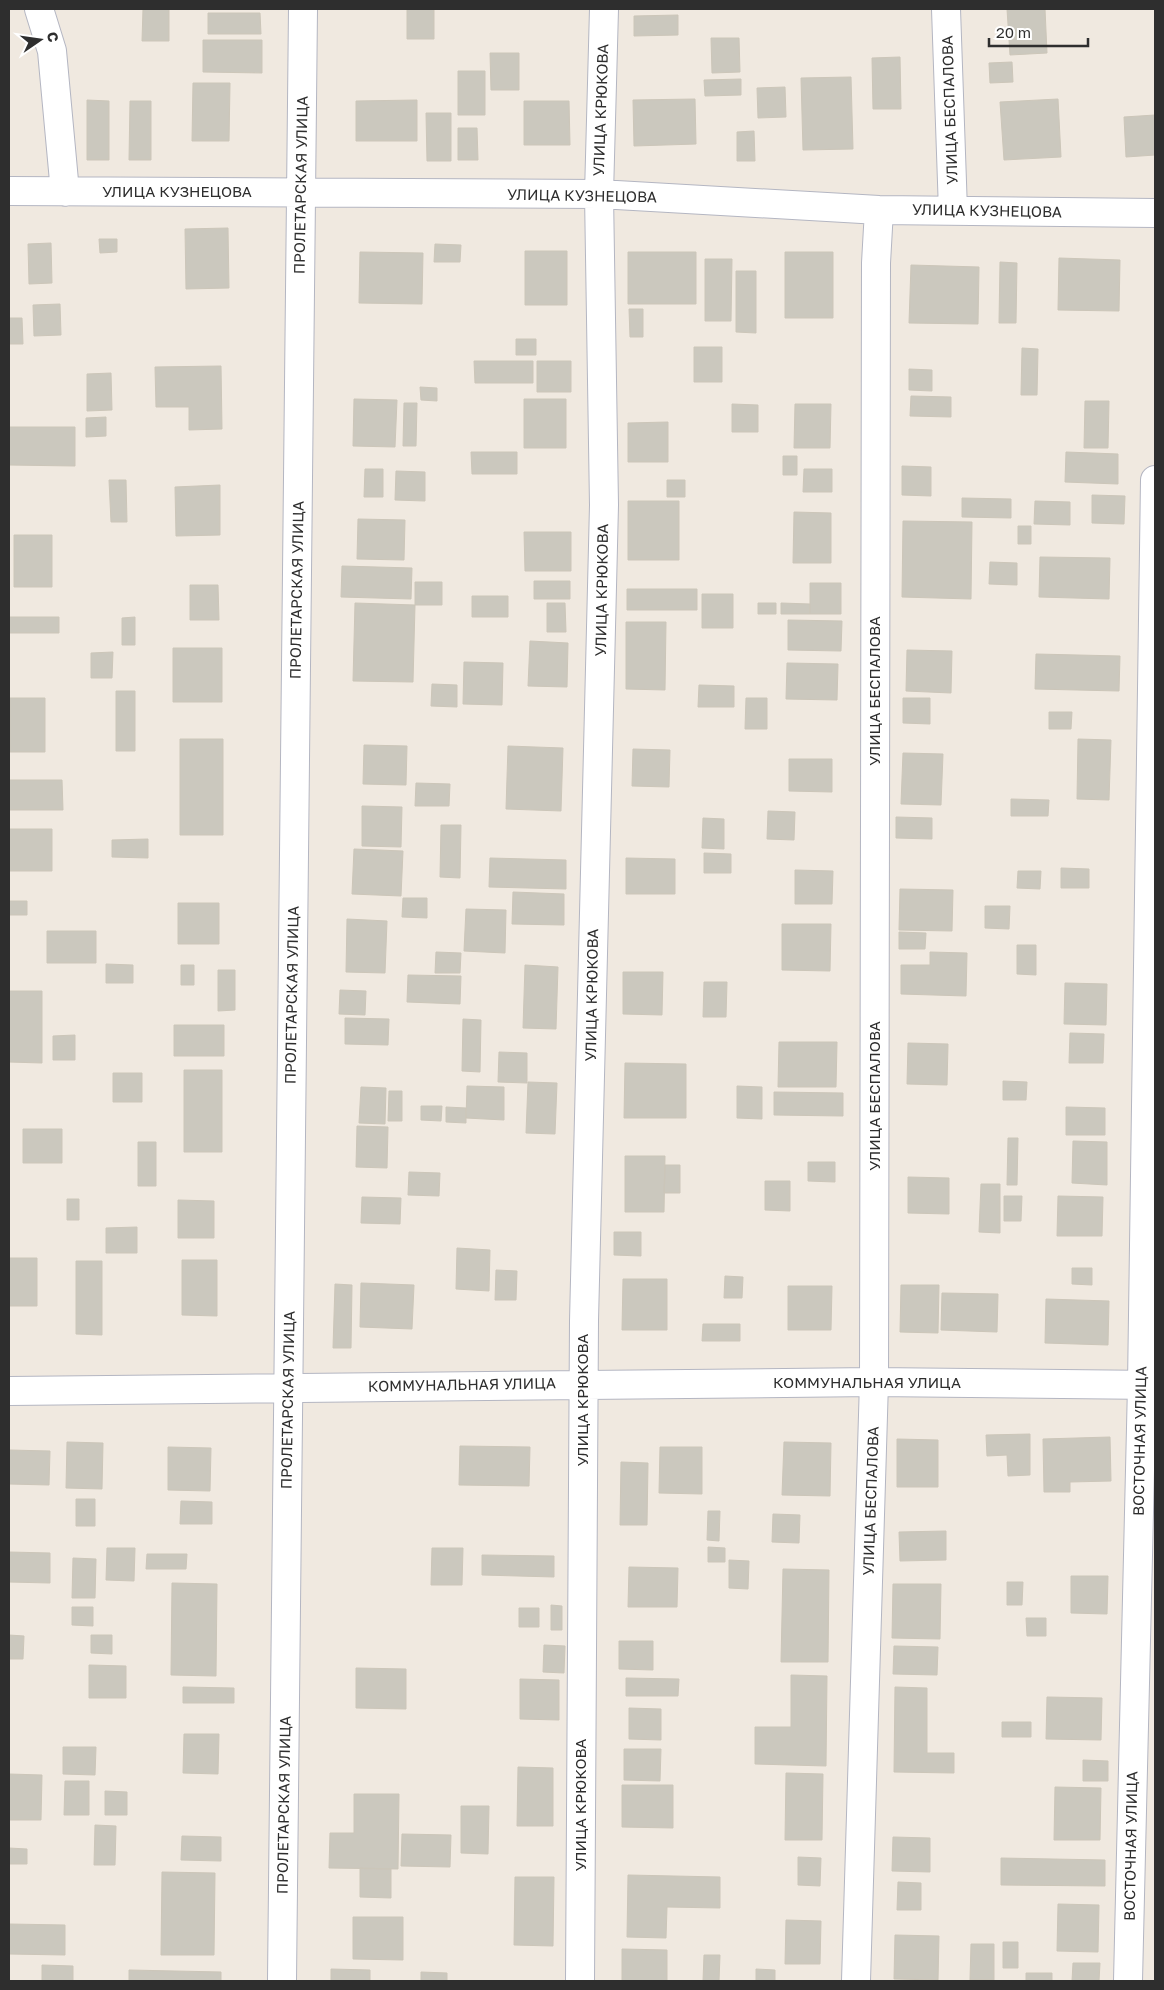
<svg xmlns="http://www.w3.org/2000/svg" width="1164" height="1990" viewBox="0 0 1164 1990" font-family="'Golos Text',sans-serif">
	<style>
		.building { fill: #cbc8be; stroke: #ccc6b9 }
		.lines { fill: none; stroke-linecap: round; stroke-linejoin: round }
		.minor-casing { stroke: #b4b6c2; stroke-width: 30 }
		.minor { stroke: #fff; stroke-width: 28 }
		.labels { text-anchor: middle; stroke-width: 4; stroke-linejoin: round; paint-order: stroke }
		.street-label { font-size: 15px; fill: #2e2e2e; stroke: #fff }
	</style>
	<rect width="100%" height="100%" fill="#f0e9e0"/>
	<!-- building -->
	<path class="building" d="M143,9H169V41H142Z
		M407,9H434V39H407Z
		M1007,9H1045L1047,53L1010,55Z
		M208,13H260L261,34H208Z
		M678,15V35L634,36V16Z
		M711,38H739L740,72L712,73Z
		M203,40H262V73L203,72Z
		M490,53H519V90H491Z
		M900,57L901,109H873L872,58Z
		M1012,62L1013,82L990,83L989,63Z
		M458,71H485V115H458Z
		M851,77L853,149L803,150L801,78Z
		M741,79V95L705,96L704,80Z
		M193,83H230L229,141H192Z
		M785,87L786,117L758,118L757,88Z
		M695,99L696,144L634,146L633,100Z
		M1058,99L1061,157L1004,160L1000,102Z
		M87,100L109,101V160H87Z
		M417,100V141H356V101Z
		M130,101H151V160H129Z
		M524,101H569L570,145H524Z
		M426,113H451V161H427Z
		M1155,115V155L1126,157L1124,117Z
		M458,128H477L478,160H458Z
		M754,131L755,161H737V132Z
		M228,228L229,288L186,289L185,229Z
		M99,239H117V252L100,253Z
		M51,243L52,283L29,284L28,244Z
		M435,244L461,245L460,262H434Z
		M525,251H567V305H525Z
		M360,252L423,253L422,304L359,303Z
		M628,252H696V304H628Z
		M785,252H833V318H785Z
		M1059,258L1120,260L1119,311L1058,310Z
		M705,259H732L731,321H705Z
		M1000,262L1017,263L1016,323H999Z
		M911,265L979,267L978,324L909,323Z
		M736,271H756V333L736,332Z
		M60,304L61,335L34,336L33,305Z
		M629,309H643V337H630Z
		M9,318H22L23,344H9Z
		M516,339H536V355H516Z
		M694,347H722V382H694Z
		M1022,348L1038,349L1037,395H1021Z
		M474,361H533V383H475Z
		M537,361H571V392H537Z
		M221,366L222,429L189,430V407H156L155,367Z
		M909,369L932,370V391L909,390Z
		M111,373L112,410L87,411V374Z
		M420,387L437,388V401L421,400Z
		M911,396L951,397V417L910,416Z
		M354,399L397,400L395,447L353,446Z
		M524,399H566V448H524Z
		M1085,401H1109L1108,448H1084Z
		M404,403H417L416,446H403Z
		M732,404L758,405V432H732Z
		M795,404H831L830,448H794Z
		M106,417V436L86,437V418Z
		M668,422V462H628V423Z
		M9,427H75V466L9,465Z
		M471,452H517V474H472Z
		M1066,452L1118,454V484L1065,482Z
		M783,456H797V475H783Z
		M902,466L931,467V496L902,495Z
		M365,469H383V497H364Z
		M804,469H832V492H803Z
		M396,471L425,472V501L395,500Z
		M109,480H126L127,522H111Z
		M667,480H685V497H667Z
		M220,485V535L176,536L175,487Z
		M1092,495L1125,496L1124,524L1092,523Z
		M962,498L1011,499V518L962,517Z
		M628,501H679V560H628Z
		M1035,501L1070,502V525L1034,524Z
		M794,512L831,513V563H793Z
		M358,519L405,520L404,560L357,559Z
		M903,521L972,522L971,599L902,597Z
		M1018,526H1031V544H1018Z
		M524,532H571V571H525Z
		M14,535H52V587H14Z
		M1040,557L1110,558L1109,599L1039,597Z
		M990,562L1017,563V585L989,584Z
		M342,566L412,568L411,599L341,597Z
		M534,581H570V599H534Z
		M415,582H442V605H415Z
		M810,583H841V614H810Z
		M190,585H218L219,620H190Z
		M627,589H697V610H627Z
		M702,594H733V628H702Z
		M472,596H508V617H472Z
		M355,603L415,605L413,682L353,681Z
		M547,603H565L566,632H547Z
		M758,603H776V614H758Z
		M781,603L810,604V614H781Z
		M9,617H59V633H9Z
		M135,617V645H122V618Z
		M788,620L842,621L841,651L788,650Z
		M626,622H666L665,690L626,689Z
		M530,641L568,643L567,687L528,686Z
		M173,648H222V702H173Z
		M907,650L952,651L951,693L906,691Z
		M113,652L112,678H91V653Z
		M1036,654L1120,656L1119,691L1035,689Z
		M464,662L503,663L502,705L463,704Z
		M787,663L838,664L837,700L786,699Z
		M432,684L457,685V707L431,706Z
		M699,685L734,686V707H698Z
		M116,691H135V751H116Z
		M10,698H45V752H10Z
		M746,698H767V729H745Z
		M903,698H930V724L903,723Z
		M1049,712H1072L1071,729H1049Z
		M180,739H223V835H180Z
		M1078,739L1111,740L1109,800L1077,799Z
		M364,745L407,746L406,785L363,784Z
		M508,746L563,748L561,811L506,809Z
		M633,749L670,750L669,787L632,786Z
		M903,753L943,754L941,805L901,804Z
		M789,759H832V792L789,791Z
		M9,780H62L63,810H9Z
		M416,783L450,784L449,806H415Z
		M1011,799L1049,800L1048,816H1011Z
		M362,806L402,807L401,847L362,846Z
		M768,811L795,812L794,840L767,839Z
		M896,817L932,818V839L896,838Z
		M703,818L724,819V849L702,848Z
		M441,825H461L460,878L440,877Z
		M9,829H52V871H9Z
		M148,839V858L112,857V840Z
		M354,849L403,851L401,896L352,894Z
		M704,853L731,854V873H704Z
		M490,858L566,860V889L489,887Z
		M626,858L675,859V894H626Z
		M1061,868L1089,869V888H1061Z
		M795,870L833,871L832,904H795Z
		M1018,871H1041L1040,889L1017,888Z
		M900,889L953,890L952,931L899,930Z
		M513,892L564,894V925L512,924Z
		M403,898H427V918L402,917Z
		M9,901H27V915H9Z
		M178,903H219V944H178Z
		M985,906H1010L1009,929L985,928Z
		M466,909L506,910L505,953L464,951Z
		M347,919L387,921L385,973L346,972Z
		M782,924H831L830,971L782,970Z
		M47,931H96V963H47Z
		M899,932L926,933L925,949H899Z
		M1017,945H1036V975L1017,974Z
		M436,952L461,953L460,973H435Z
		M930,952L967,953L966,996L901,994V965H930Z
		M106,964L133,965V983H106Z
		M181,965H194V985H181Z
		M525,965L558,967L556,1029L523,1028Z
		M218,970H235V1010L218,1011Z
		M623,972H663L662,1015L623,1014Z
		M408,975L461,976L460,1004L407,1002Z
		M704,982H727L726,1017H703Z
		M1065,983L1107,984L1106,1025L1064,1024Z
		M340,990L366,991L365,1015L339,1014Z
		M9,991H42V1063L9,1062Z
		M345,1018L389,1019L388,1045L345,1044Z
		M463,1019L481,1020L480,1072L462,1071Z
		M174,1025H224V1056H174Z
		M1070,1033L1104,1034L1103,1063H1069Z
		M75,1035V1060H53V1036Z
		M779,1042H837L836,1087H778Z
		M908,1043L948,1044L947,1085L907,1084Z
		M499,1052L527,1053V1083L498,1082Z
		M625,1063L686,1064V1118H624Z
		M184,1070H222V1152H184Z
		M113,1073H142V1102H113Z
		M1003,1081L1027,1082L1026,1100H1003Z
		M528,1082L557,1083L555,1134L526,1133Z
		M467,1086L504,1087V1120L466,1118Z
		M737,1086L762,1087V1119L737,1118Z
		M361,1087L386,1088L385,1124L359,1123Z
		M389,1091H402V1121H388Z
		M774,1092L843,1093V1116L774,1115Z
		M421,1106H442L441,1121L421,1120Z
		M446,1107L466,1108V1123L446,1122Z
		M1066,1107L1105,1108V1135H1066Z
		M357,1126L388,1127L387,1168L356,1167Z
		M23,1129H62V1163H23Z
		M1008,1138H1018L1017,1185H1007Z
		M1073,1141L1107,1142V1185L1072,1183Z
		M138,1142H156V1186H138Z
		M625,1156H665L664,1212H625Z
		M808,1162H835V1182L808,1181Z
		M665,1165H680V1193H664Z
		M409,1172L440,1173L439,1196L408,1195Z
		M908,1177L949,1178V1214L908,1213Z
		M765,1181H790V1211L765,1210Z
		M981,1184H1000V1233L979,1232Z
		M1004,1196H1022L1021,1221H1004Z
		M1058,1196L1103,1197L1102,1236H1057Z
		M362,1197L401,1198L400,1224L361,1223Z
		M67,1199H79V1220H67Z
		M178,1200L214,1201V1238H178Z
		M137,1227V1253H106V1228Z
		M614,1232H641V1256L614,1255Z
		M457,1248L490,1250L489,1291L456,1289Z
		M9,1258H37V1306H9Z
		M182,1260H217V1316L182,1315Z
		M76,1261H102V1335L76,1334Z
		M1072,1268H1092V1285L1072,1284Z
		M496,1270L517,1271L516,1300H495Z
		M725,1276L743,1277L742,1298H724Z
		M623,1279H667V1330H622Z
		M361,1283L414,1285L412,1329L360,1327Z
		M335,1284L352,1285L351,1348H333Z
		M901,1285H939L938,1333L900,1332Z
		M788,1286H832L831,1330H788Z
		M942,1293L998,1294L997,1332L941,1330Z
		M1046,1299L1109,1301L1108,1345L1045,1343Z
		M703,1324H740V1341H702Z
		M1030,1434V1475L1008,1476L1007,1455L987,1456L986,1435Z
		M1110,1437L1111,1481L1070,1482V1492H1044L1043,1439Z
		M897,1439L938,1440V1487H897Z
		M67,1442L103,1443L102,1489L66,1488Z
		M784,1442L831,1443L830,1496L782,1495Z
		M460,1446L530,1447L529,1486L459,1485Z
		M168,1447L211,1448L210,1491L168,1490Z
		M660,1447H702V1494L659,1493Z
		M9,1450L50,1451L49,1485L9,1484Z
		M621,1462L648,1463L647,1525H620Z
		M76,1499H95V1526H76Z
		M181,1501L212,1502V1524H180Z
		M708,1511H720L719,1541L707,1540Z
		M773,1514L800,1515L799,1543L772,1542Z
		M946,1531V1560L900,1561L899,1532Z
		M708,1547L725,1548V1562H708Z
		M107,1548H135L134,1581L106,1580Z
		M432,1548H463L462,1585H431Z
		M9,1552L50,1553V1583L9,1582Z
		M147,1554H187L186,1569H146Z
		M482,1555L554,1556V1577L482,1575Z
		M73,1558L96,1559L95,1598H72Z
		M729,1560L749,1561L748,1589L729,1588Z
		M629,1567L678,1568L677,1607H628Z
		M783,1569L829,1570L828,1662H781Z
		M1071,1576H1108L1107,1614L1071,1613Z
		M1007,1582H1023L1022,1605H1007Z
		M172,1583L217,1584L216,1676L171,1675Z
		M893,1584H941L940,1639L892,1638Z
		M551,1605L562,1606V1630H551Z
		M72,1607H93V1626L72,1625Z
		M519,1608H539V1627H519Z
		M1026,1618H1046V1636H1027Z
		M9,1635L24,1636L23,1659H9Z
		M91,1635H112V1654L91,1653Z
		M619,1641H653V1670L619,1669Z
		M544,1645L565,1646L564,1673L543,1672Z
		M894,1646L938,1647L937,1675L893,1674Z
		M89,1665L126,1666V1698H89Z
		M356,1668L406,1669V1709L356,1708Z
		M791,1675L827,1676L826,1766L755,1764V1727H791Z
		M626,1678L679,1679L678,1696H626Z
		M520,1679L559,1680V1720L520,1719Z
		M183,1687L234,1688V1703H183Z
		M895,1687L927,1688V1753H954V1773L894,1772Z
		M1047,1697L1102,1698L1101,1740L1046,1739Z
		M629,1708L661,1709V1740L629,1739Z
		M1002,1722H1031V1737H1002Z
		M184,1734H219L218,1774L183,1773Z
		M63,1747H96L95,1775L63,1774Z
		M624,1749H661L660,1781L624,1780Z
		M1083,1760L1108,1761V1781H1083Z
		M518,1767L553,1768V1826H517Z
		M786,1773L823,1774L822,1840H785Z
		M9,1774L42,1775L41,1820H9Z
		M65,1781H89V1815H64Z
		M622,1785H673V1828L622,1827Z
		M1055,1787L1101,1788L1100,1840H1054Z
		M105,1791L127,1792V1815H105Z
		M354,1794H399L398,1869L329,1868L330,1833H354Z
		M461,1806H489L488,1854L461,1853Z
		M95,1825L116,1826L115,1865H94Z
		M402,1834L451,1835L450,1867L401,1866Z
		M182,1836L221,1837V1861L181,1860Z
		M893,1837L930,1838V1872L892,1871Z
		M9,1848L27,1849V1864H9Z
		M798,1857L821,1858L820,1886L798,1885Z
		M1001,1858L1105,1860V1886L1001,1885Z
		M360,1868L391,1869V1898L360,1897Z
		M162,1872L215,1873L214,1955H161Z
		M628,1875L720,1877V1908L667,1907L666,1938L627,1937Z
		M515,1877H554L553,1946L514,1945Z
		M898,1882L921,1883V1910H897Z
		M1058,1904L1099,1905L1098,1952L1057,1951Z
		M353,1917H403V1960L353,1959Z
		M786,1920L821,1921L820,1964H785Z
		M9,1924L65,1925V1955L9,1954Z
		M895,1935L939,1936L938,1980L894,1979Z
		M1003,1942H1018V1968H1003Z
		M971,1944H994V1980H970Z
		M622,1949L667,1950V1981H622Z
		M704,1955H720L719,1981H703Z
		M1073,1963H1100L1099,1981H1072Z
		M42,1965L73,1966V1981H42Z
		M331,1969L370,1970V1981H331Z
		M756,1969L775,1970V1981H756Z
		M129,1970L221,1972V1981H129Z
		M421,1972L447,1973V1981H421Z
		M1026,1973H1052V1981H1026Z"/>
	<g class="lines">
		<!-- minor casing -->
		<g class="minor-casing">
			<path id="minor" d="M39,9L52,51L65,192
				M946,9L953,211
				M9,191L599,194L879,210L1155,213
				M9,1391L874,1382L1155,1385
				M282,1981L303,9
				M580,1981L584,1321L604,505L599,194L604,9
				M856,1981L874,1382L876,263L879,210
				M1128,1981L1142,1385L1155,480"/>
		</g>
		<!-- minor -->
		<use href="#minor" class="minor"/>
	</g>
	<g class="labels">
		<!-- street labels -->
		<g class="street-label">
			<text transform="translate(601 110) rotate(-88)" y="5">УЛИЦА КРЮКОВА</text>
			<text transform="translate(950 110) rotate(-92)" y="5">УЛИЦА БЕСПАЛОВА</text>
			<text transform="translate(301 185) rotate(-89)" y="5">ПРОЛЕТАРСКАЯ УЛИЦА</text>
			<text x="177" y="197">УЛИЦА КУЗНЕЦОВА</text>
			<text transform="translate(582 196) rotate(1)" y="5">УЛИЦА КУЗНЕЦОВА</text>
			<text transform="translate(987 211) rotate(1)" y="5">УЛИЦА КУЗНЕЦОВА</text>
			<text transform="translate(297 590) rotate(-89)" y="5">ПРОЛЕТАРСКАЯ УЛИЦА</text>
			<text transform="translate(602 590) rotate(-89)" y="5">УЛИЦА КРЮКОВА</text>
			<text transform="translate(875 691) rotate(-90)" y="5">УЛИЦА БЕСПАЛОВА</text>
			<text transform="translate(292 995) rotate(-89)" y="5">ПРОЛЕТАРСКАЯ УЛИЦА</text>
			<text transform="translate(592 995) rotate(-89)" y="5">УЛИЦА КРЮКОВА</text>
			<text transform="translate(875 1096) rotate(-90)" y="5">УЛИЦА БЕСПАЛОВА</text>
			<text x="867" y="1388">КОММУНАЛЬНАЯ УЛИЦА</text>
			<text transform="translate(462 1385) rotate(-1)" y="5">КОММУНАЛЬНАЯ УЛИЦА</text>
			<text transform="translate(288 1400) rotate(-89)" y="5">ПРОЛЕТАРСКАЯ УЛИЦА</text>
			<text transform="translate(583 1400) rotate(-90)" y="5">УЛИЦА КРЮКОВА</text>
			<text transform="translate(1140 1441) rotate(-89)" y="5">ВОСТОЧНАЯ УЛИЦА</text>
			<text transform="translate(871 1501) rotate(-88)" y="5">УЛИЦА БЕСПАЛОВА</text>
			<text transform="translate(284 1805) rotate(-89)" y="5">ПРОЛЕТАРСКАЯ УЛИЦА</text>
			<text transform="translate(581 1805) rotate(-90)" y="5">УЛИЦА КРЮКОВА</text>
			<text transform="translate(1131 1846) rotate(-89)" y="5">ВОСТОЧНАЯ УЛИЦА</text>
		</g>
	</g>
	<!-- border -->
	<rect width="1164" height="1990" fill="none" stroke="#2e2e2e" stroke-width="20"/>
	<!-- north arrow -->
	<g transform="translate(40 40) rotate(77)" stroke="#ffffff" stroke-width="4" paint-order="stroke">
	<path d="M0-4L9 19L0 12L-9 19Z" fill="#2e2e2e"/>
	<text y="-8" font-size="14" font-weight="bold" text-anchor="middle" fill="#2e2e2e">С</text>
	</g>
	<!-- scale -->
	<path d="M989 38v8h99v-8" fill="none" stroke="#2e2e2e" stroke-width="2.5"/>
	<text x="996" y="38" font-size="15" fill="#2e2e2e" stroke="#ffffff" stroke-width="4" paint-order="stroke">20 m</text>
</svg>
